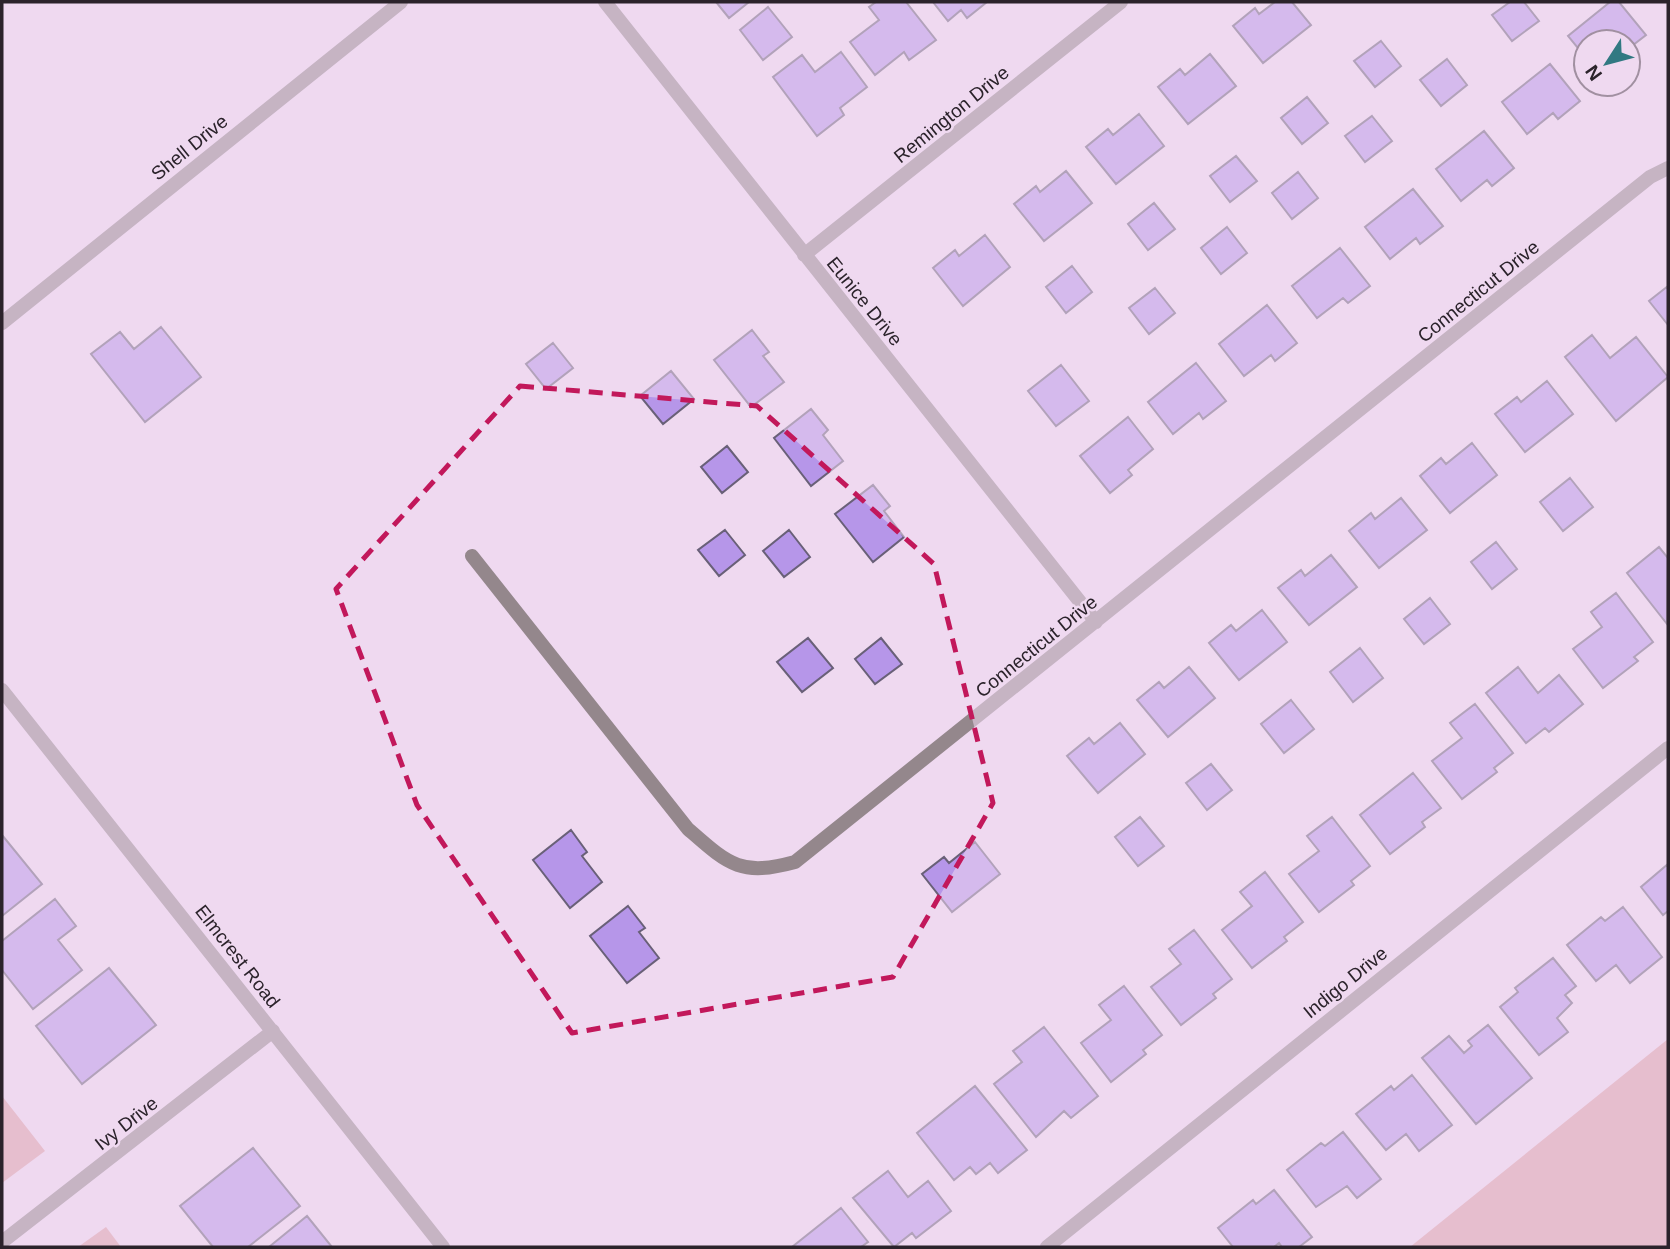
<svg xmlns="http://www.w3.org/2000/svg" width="1670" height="1249" viewBox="0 0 1670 1249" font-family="Arial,sans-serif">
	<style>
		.green { fill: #dc9ea4 }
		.building { fill: #b696e9; stroke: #696078; stroke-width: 2 }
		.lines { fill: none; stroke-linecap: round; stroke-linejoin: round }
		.minor { stroke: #94878c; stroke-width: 14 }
		.marked { fill: none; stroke: #c2185b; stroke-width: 5; stroke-dasharray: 14 9; stroke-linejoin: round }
		.labels { text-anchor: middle; stroke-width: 5; stroke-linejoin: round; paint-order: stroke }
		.street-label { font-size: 19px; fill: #2b232b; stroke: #efd9f0 }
	</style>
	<rect width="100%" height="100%" fill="#efd9f0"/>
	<!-- green -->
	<path class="green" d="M1668,1039V1247H1410Z
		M2,1096L45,1151L2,1183Z
		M106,1227L121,1247H78Z"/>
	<!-- building -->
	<path class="building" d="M716,2H749L729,18Z
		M876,2H906L936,40L909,60L904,52L875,75L850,42L879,20L869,7Z
		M933,2H987L967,18L961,10L948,21Z
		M1275,2H1292L1311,25L1263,63L1233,26L1255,8L1259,14Z
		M1510,2H1524L1539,21L1512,41L1492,15Z
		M1610,2H1619L1646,35L1628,49V42H1586V58L1568,36Z
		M768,7L792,37L763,60L740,30Z
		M1381,41L1401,66L1375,87L1354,61Z
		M841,52L867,87L840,108L844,115L817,136L773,77L802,55L815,72Z
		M1210,54L1236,86L1188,124L1158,87L1180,69L1185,75Z
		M1447,59L1467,85L1441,106L1420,80Z
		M1550,64L1580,101L1558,119L1553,113L1527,134L1502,102Z
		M1307,97L1328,123L1302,144L1281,118Z
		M1139,114L1164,146L1116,184L1086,147L1108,129L1113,135Z
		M1372,116L1392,141L1365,162L1345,136Z
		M1484,131L1514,168L1492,186L1487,180L1461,201L1436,169Z
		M1236,156L1257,181L1230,202L1210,176Z
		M1066,171L1092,203L1044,241L1014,204L1036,186L1040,192Z
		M1298,172L1318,198L1292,219L1272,193Z
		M1413,189L1443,226L1420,244L1416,238L1390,259L1365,227Z
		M1154,203L1175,229L1148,250L1128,224Z
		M1227,227L1247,253L1221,274L1201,248Z
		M985,235L1010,267L963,306L933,268L955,250L959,256Z
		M1340,248L1370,286L1348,303L1343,298L1317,318L1292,286Z
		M1072,266L1092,292L1066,313L1046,287Z
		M1668,286V325L1649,301Z
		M1155,288L1175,313L1149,334L1129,308Z
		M1267,305L1297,343L1275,361L1271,355L1244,376L1219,344Z
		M161,327L201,377L145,422L91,354L120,332L134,349Z
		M752,330L769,352L763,356L784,382L751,407L714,360Z
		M1592,335L1610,358L1636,337L1668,377L1616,421L1565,357Z
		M553,343L573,368L546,389L526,364Z
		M1196,363L1226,401L1203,419L1199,413L1173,434L1148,402Z
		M1061,365L1089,401L1056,426L1028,391Z
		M671,371L694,399L663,424L640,396Z
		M1547,381L1573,414L1525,452L1495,414L1517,397L1521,402Z
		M811,409L828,430L823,435L843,461L811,486L774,438Z
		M1128,417L1153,449L1128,470L1132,475L1110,493L1080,456Z
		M1472,443L1497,475L1450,513L1420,476L1441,458L1446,464Z
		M727,446L748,472L722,493L701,467Z
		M1570,478L1593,507L1563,531L1540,502Z
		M873,485L890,506L884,511L904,537L873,562L835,514Z
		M1401,498L1427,530L1379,568L1349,531L1371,513L1375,519Z
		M725,530L745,555L719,576L698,550Z
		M789,530L810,557L784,577L763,551Z
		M1496,542L1517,569L1492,589L1471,562Z
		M1659,547L1668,558L1667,624L1627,573Z
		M1331,555L1357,587L1309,625L1278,588L1301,570L1305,576Z
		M1616,593L1653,642L1634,657L1638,661L1603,688L1573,649L1602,627L1591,612Z
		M1430,598L1450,624L1424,644L1404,619Z
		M1262,610L1287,642L1239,680L1209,643L1231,625L1236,631Z
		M808,638L833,668L802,692L777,662Z
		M881,638L902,664L875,684L855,659Z
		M1360,648L1383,678L1353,702L1330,672Z
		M1189,667L1215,698L1168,737L1137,700L1159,682L1164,688Z
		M1518,667L1538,693L1559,675L1583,704L1549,732L1545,728L1526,743L1486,693Z
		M1291,700L1314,729L1284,753L1261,724Z
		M1475,704L1513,753L1494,768L1497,772L1462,799L1432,761L1462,738L1450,723Z
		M1120,723L1145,754L1098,793L1067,756L1089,738L1094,744Z
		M1211,764L1232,790L1207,810L1186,783Z
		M1413,773L1441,808L1422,822L1425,827L1390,854L1360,815Z
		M1140,817L1164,846L1138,866L1115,837Z
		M1332,817L1370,866L1351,881L1354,885L1319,912L1289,874L1319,851L1307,836Z
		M571,830L587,852L582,856L602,882L570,908L533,860Z
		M2,835L42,884L2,916Z
		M975,842L1000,874L952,912L922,874L944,857L949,863Z
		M1668,864V911L1663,915L1641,887Z
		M1265,872L1303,922L1284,937L1287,941L1252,968L1222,930L1252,906L1240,892Z
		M55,899L76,926L58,940L82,970L33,1009L2,970V941Z
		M628,906L645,928L639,932L659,958L627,983L590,936Z
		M1623,907L1662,957L1630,983L1616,965L1596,981L1567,945L1601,917L1605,921Z
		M1194,930L1232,979L1213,994L1216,998L1181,1025L1151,987L1181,964L1169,949Z
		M1553,958L1576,986L1565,995L1572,1003L1557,1018L1568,1032L1539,1055L1500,1007L1518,992L1515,988Z
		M109,968L156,1025L82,1084L36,1026Z
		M1124,986L1162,1035L1143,1050L1146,1054L1111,1082L1081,1043L1111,1020L1099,1005Z
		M1488,1025L1532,1078L1476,1124L1422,1058L1449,1036L1464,1053L1472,1046L1468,1041Z
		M1044,1027L1098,1096L1071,1118L1064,1111L1036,1137L994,1084L1022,1062L1013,1051Z
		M1412,1075L1452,1125L1419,1151L1406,1134L1386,1150L1356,1114L1391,1086L1394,1090Z
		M975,1086L1027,1150L998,1173L990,1163L976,1174L970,1167L954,1180L917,1133Z
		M1343,1132L1381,1179L1357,1198L1347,1186L1316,1207L1287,1170L1321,1143L1325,1146Z
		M253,1148L300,1206L248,1247H213L180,1206Z
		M888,1171L908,1197L928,1181L951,1211L916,1238L912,1233L894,1247L853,1198Z
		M1274,1190L1312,1237L1299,1247H1282L1279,1243L1274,1247H1233L1218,1228L1253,1200L1256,1204Z
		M841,1208L868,1242L861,1247H792Z
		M307,1216L332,1247H269Z"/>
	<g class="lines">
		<!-- minor -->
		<path class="minor" d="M605,2L1096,622
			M804,255L1121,2
			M2,323L401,2
			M472,556L688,829C728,864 740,877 795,862L1650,177L1668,168
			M2,690L443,1247
			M2,1242L273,1031
			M1047,1247L1668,748"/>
	</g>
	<!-- marked area -->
	<path d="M0 0H1670V1249H0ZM520,386L757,406L934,564L993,803L893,977L572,1033L417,805L336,589Z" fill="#efd9f0" fill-opacity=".55" fill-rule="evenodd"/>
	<path class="marked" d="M520,386L757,406L934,564L993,803L893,977L572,1033L417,805L336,589Z"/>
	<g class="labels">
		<!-- street labels -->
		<g class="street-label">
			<text transform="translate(951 114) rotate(-39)" y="7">Remington Drive</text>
			<text transform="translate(189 147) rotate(-39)" y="7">Shell Drive</text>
			<text transform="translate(1478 291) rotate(-39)" y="7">Connecticut Drive</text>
			<text transform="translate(865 301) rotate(51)" y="7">Eunice Drive</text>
			<text transform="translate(1036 646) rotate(-39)" y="7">Connecticut Drive</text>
			<text transform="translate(238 956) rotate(52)" y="7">Elmcrest Road</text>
			<text transform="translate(1345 982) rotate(-39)" y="7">Indigo Drive</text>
			<text transform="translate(126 1123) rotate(-38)" y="7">Ivy Drive</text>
		</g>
	</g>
	<!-- border -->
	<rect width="1670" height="1249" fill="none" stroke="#2b232b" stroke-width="7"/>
	<!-- north arrow -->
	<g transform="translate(1607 63) rotate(234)"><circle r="33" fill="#efd9f0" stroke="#a190a1" stroke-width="2"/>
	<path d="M0-5L12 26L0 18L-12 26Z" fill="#317982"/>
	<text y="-10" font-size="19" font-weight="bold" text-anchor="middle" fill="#2b232b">N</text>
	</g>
</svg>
